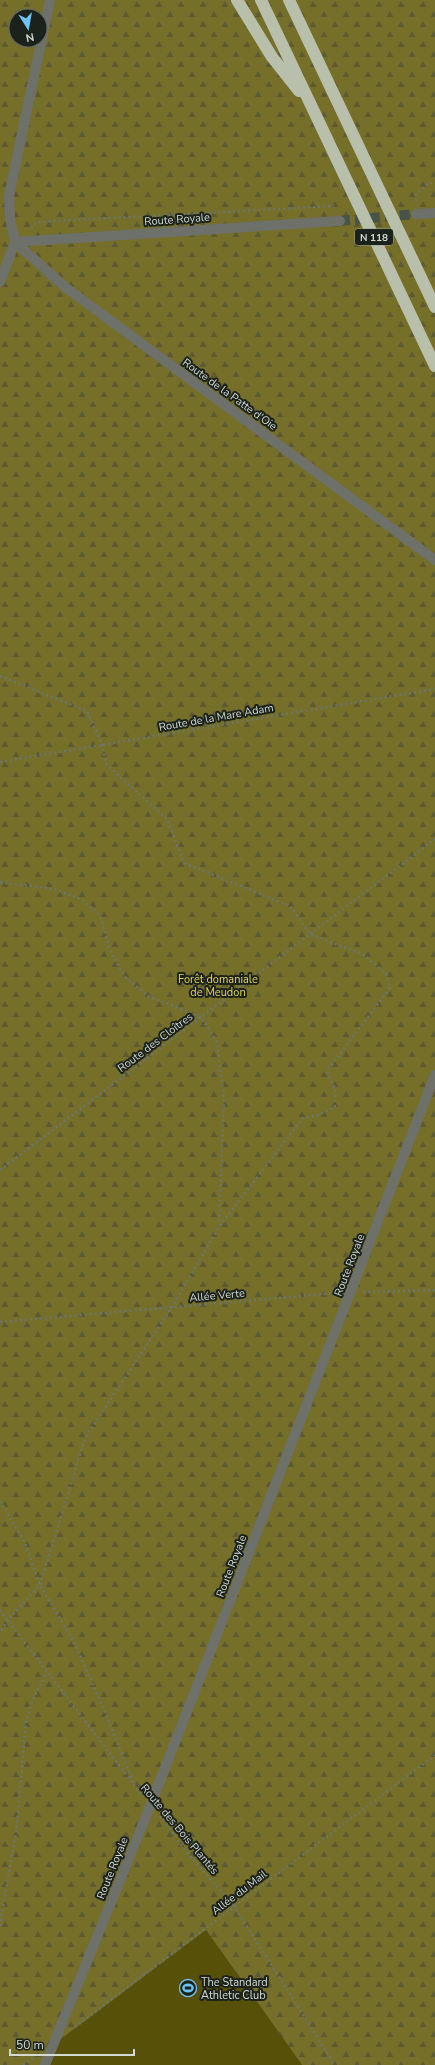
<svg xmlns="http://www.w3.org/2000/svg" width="435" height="2065" viewBox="0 0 435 2065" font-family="'Nunito Sans',sans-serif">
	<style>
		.grass { fill: #575008 }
		.forest { fill: url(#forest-firs); fill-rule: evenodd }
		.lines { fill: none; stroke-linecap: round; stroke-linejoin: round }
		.minor-tunnel { stroke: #485447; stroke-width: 10; stroke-dasharray: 10 5; stroke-linecap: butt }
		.path { stroke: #6c766b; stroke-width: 2.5; stroke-dasharray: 2 3; stroke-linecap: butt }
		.minor { stroke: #6e7169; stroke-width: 10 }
		.highway { stroke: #b8bfab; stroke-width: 12 }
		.labels { text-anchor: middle; stroke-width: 4; stroke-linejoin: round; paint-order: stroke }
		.shield { fill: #1b211b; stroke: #9ca29b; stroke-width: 1 }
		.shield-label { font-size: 10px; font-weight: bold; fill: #d3dad2 }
		.street-label { font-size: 11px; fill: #d3dad2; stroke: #1b211b }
		.park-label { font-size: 11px; fill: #e5d85d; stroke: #1b211b }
		.poi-label { font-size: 11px; fill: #d3dad2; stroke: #1b211b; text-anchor: start }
	</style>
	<defs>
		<pattern id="forest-firs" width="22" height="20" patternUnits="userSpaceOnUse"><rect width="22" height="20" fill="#766f29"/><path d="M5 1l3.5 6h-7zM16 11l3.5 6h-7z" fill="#5d5a33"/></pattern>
	</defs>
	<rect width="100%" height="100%" fill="#303c2e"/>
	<!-- grass -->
	<path class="grass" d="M206,1930L302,2065H45L53,2045Z"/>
	<!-- forest -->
	<path class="forest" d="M0,0H435V2065H302L206,1930L53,2045L45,2065H0ZM16,16H40V40H16Z"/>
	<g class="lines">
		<!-- minor-tunnel -->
		<path class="minor-tunnel" d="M340,221L416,214"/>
		<!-- path -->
		<path class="path" d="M416,201V195L428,183H435
			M31,228L37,222L334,206
			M0,676L87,711L102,744L106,764L167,819L184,863L290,906L310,934L364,955L386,974L390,988L327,1071L335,1089V1107L318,1115L302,1119L219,1227L172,1307L85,1438L40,1585L8,1620L0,1632
			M0,762L435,689
			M0,882L54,889L81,899L100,915L109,948L124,976L148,996L201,1017L217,1042L224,1098L219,1225
			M0,1170L435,839
			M363,1292L435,1290
			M0,1322L336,1293
			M0,1501L24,1541L40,1585L74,1642L105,1712L134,1784
			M0,1610L141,1794
			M160,1816L185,1850L234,1906L335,2065
			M0,1926L17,1826L26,1721L33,1699L47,1672
			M75,2027L435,1755
			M23,2065L34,2058"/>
		<!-- minor -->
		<path class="minor" d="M416,214L435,213
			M15,242L65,287L435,560
			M15,242L340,221
			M0,282L15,242L10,218L9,196L50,0
			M45,2065L151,1804L435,1075"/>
		<!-- highway -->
		<path class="highway" d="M237,0L272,57L299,91
			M261,0L435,366
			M289,0L435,307"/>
	</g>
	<!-- icons -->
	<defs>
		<g id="stadium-ring" transform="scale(0.9)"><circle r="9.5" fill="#1b211b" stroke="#6fc2f4" stroke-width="1.5"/><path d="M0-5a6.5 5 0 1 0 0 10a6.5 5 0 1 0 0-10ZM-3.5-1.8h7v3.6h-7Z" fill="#6fc2f4"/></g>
	</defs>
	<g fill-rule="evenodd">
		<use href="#stadium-ring" x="188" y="1988"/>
	</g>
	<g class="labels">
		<!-- shield labels -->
		<rect class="shield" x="355" y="229" width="38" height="16" rx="3"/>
		<g class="shield-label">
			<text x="374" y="241">N 118</text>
		</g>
		<!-- street labels -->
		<g class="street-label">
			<text transform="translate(177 219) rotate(-4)" y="4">Route Royale</text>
			<text transform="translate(230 394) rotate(36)" y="4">Route de la Patte d'Oie</text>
			<text transform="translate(216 717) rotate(-10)" y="4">Route de la Mare Adam</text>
			<text transform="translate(155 1042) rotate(-37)" y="4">Route des Cloîtres</text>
			<text transform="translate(349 1265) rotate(-69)" y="4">Route Royale</text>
			<text transform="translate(217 1295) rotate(-5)" y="4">Allée Verte</text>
			<text transform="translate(231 1566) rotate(-69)" y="4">Route Royale</text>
			<text transform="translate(180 1829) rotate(50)" y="4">Route des Bois Plantés</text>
			<text transform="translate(112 1868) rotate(-68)" y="4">Route Royale</text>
			<text transform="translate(239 1892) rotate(-37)" y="4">Allée du Mail</text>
		</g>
		<!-- park labels -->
		<g class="park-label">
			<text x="218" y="983">Forêt domaniale<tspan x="218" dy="13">de Meudon</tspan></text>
		</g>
		<!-- poi labels -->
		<g class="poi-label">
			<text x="201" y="1986">The Standard<tspan x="201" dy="13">Athletic Club</tspan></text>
		</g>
	</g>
	<!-- north arrow -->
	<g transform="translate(28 28) rotate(169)"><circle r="19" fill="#1b211b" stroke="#656b64"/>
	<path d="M0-3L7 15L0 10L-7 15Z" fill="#6fc2f4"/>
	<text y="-6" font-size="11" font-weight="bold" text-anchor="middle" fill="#d3dad2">N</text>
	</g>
	<!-- scale -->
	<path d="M10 2049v6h124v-6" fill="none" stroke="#d3dad2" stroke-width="2"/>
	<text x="16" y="2049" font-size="12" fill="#d3dad2" stroke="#1b211b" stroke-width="3" paint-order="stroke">50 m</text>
</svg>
